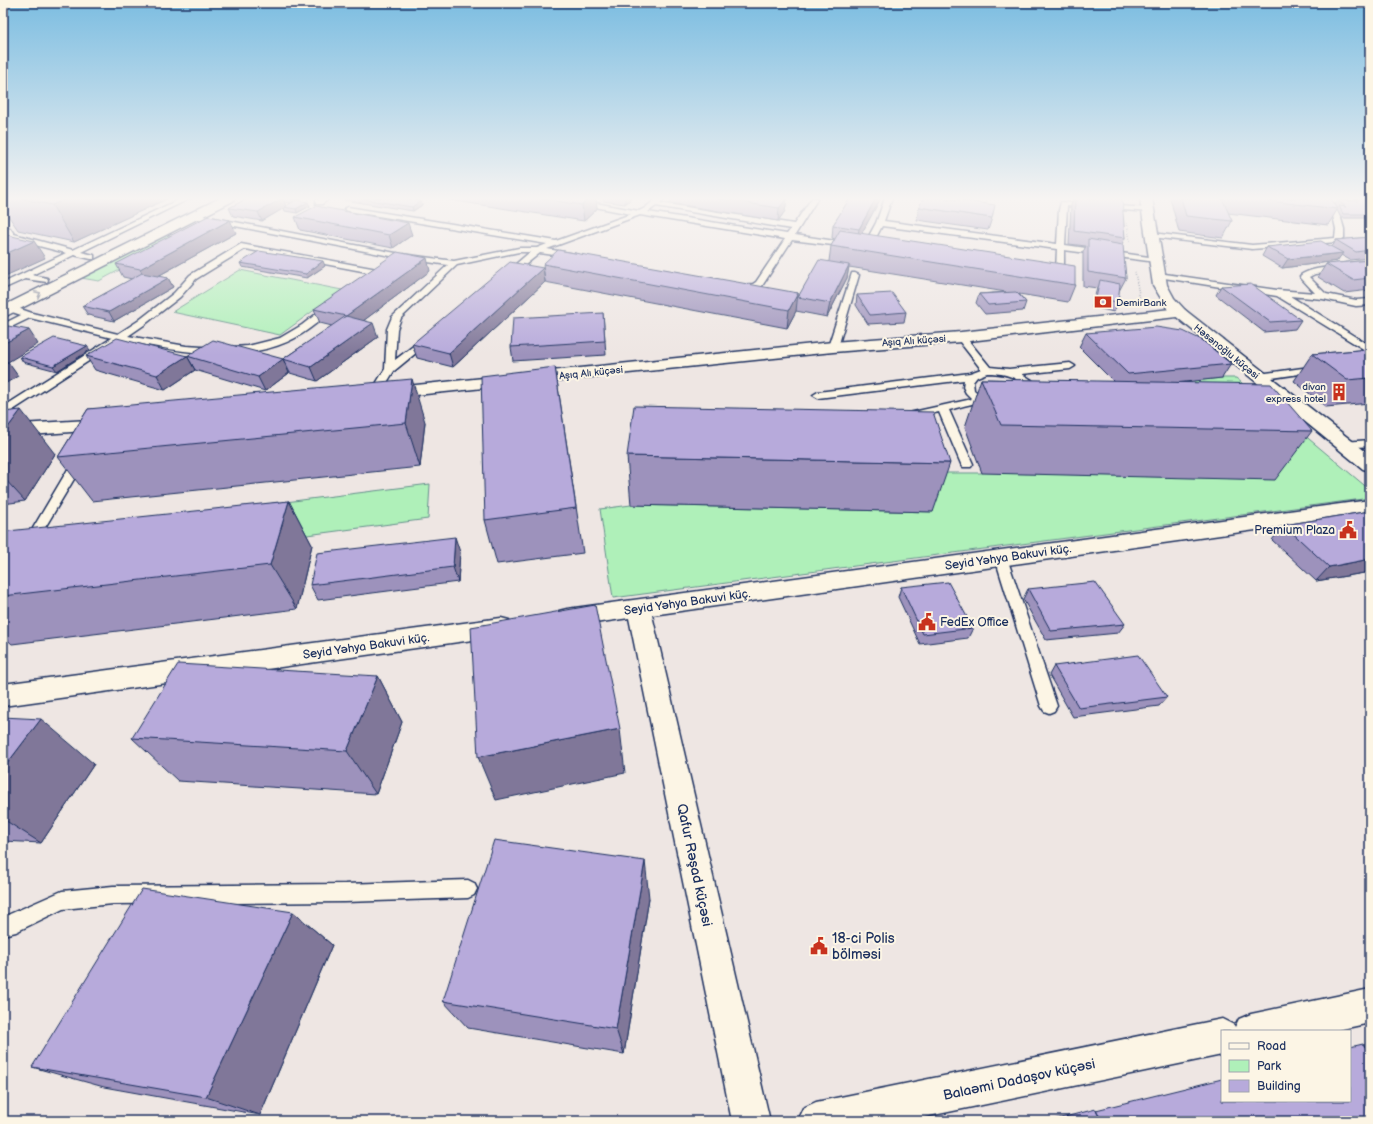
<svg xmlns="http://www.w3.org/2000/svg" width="1373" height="1124" viewBox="0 0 1373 1124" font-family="'Balsamiq Sans',sans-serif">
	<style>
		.green { fill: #aff0b9; stroke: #65908c }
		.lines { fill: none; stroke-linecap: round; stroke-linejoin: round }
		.service-casing { stroke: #1b2f5e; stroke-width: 3 }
		.minor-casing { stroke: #1b2f5e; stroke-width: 3 }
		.tertiary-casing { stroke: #1b2f5e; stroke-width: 3 }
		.primary-casing { stroke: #1b2f5e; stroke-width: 3 }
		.path { stroke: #1b2f5e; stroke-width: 1.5; stroke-dasharray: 0.5 2; stroke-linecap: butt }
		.service { fill: #fcf5e5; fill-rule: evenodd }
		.minor { fill: #fcf5e5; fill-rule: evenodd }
		.tertiary { fill: #fcf5e5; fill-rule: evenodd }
		.primary { fill: #fcf5e5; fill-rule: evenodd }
		.wall { fill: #9d92bc; stroke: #1b2f5e; fill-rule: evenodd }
		.shaded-wall { fill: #807799; stroke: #1b2f5e }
		.building { fill: #b7aadb; stroke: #1b2f5e }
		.oneway { stroke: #8c92a2 }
		.labels { text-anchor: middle; stroke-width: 4; stroke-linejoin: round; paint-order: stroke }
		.far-poi-label { font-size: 10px; fill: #1b2f5e; stroke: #fcf5e5; text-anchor: start }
		.far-street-label { font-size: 10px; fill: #1b2f5e; stroke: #fcf5e5 }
		.poi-label { font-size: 12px; fill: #1b2f5e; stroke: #fcf5e5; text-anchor: end }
		.street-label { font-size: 12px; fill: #1b2f5e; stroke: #fcf5e5 }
		.near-street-label { font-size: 14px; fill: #1b2f5e; stroke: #fcf5e5 }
		.near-poi-label { font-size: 14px; fill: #1b2f5e; stroke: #fcf5e5; text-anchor: start }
	</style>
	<rect width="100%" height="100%" fill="#eee6e3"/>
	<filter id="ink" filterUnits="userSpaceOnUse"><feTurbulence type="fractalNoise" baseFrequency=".025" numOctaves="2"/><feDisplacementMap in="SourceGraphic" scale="8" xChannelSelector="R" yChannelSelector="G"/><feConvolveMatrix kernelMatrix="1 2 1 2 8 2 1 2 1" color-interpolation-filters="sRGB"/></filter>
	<g filter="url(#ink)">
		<!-- green -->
		<path class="green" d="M166,235L181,237L99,281L81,278Z
			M240,270L342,290L280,335L172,312Z
			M1222,378H1236L1370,490V498L613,598L600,509L631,505L933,512L922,473H982L1121,388Z
			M430,484L428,519L133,558L149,519Z"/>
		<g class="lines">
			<!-- service casing -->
			<g class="service-casing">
				<path id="service" d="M182,198H191L81,252L94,255V259H91L74,255L32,275L47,278L48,280L47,282L25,279L3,289V283L66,253L8,238L3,231V226L10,228L14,234L73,250Z
					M321,198H330L322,204H316V200Z
					M657,198H665L660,203L794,224L812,198H818L795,235L849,243L853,245L849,247L792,240L762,286C755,291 746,291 738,289L737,287L738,285L753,284L756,282L785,239L640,215L547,249L575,254V258L540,253L510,277H507L503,275L530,252H519L457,265L401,318L397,329L395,360L425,337L428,336L433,339L394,371L378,397L374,398L369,395L385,369L387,329L392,317L448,265L401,258L193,218L189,216L193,214L401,254L454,261L519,248H537L547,244L348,211L344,209L348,207L556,241L631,214L590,206V202L639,211L645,208ZM656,206L791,229L787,234L648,212Z
					M885,198H892L884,221L1057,244L1059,210L1061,202L1148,208H1151V212L1067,206L1065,245L1156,258L1160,260L1156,262L1064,250V272C1060,277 1053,280 1048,275L1056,271L1057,249L882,226L871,247H865L864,245L876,223Z
					M1329,198H1370V201H1336L1344,229V238L1337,242L1252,249L1152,237L1148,235L1152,233L1252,245L1335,238L1336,229Z
					M241,244L377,269L385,265L389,267L378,274L245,249L196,279L180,297L144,325L128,336L186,346L218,348L248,346L280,338L302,325L329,304H335L336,306C331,312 324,317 318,322C308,330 298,337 287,342C237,364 172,350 121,340L7,414L3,415V407L112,338L30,318L3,331V324L21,315L6,310L5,308L6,306L9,305L32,313L118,334L138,321L174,293L190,275Z
					M1370,265V269L1315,274L1309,277L1326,294L1356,300L1370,299V305L1356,306L1323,299L1290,296L1370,346V353L1277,296L1158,277L1154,275L1158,273L1277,290L1315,293L1301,278L1300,276C1311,265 1354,266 1370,265Z
					M852,273H855L859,275L838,347L833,350L830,349L828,347Z
					M961,334L964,335L990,367L1009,369L1070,363L1075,366L1070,369L1022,374L1032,380L1039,392C1037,412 1010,412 995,408C990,407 984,404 980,403C972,403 957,408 949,410L973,464L971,467H963L961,464L939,412L908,419L903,416L904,414L972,399L966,393L963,387L964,380L818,398L813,395L818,392L970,373L981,369L956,337ZM987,373C1002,373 1017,376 1028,388V396C1014,412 987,402 974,390L973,382L977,377Z
					M1317,366L1320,367L1322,369L1320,371L1259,380L1254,377L1259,374Z
					M1370,440V446L1344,448L1340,447L1338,445L1340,443L1344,442Z
					M80,455L84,456L86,459L34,546L30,548L26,546L24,543L26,540L74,459L76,456Z
					M1001,553L1006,555L1007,558L1057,706L1054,711L1049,713L1044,711L1041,706L995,558L996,555Z
					M468,880L474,883L477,889L474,895L468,898L345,902L113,904L63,909L16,932L3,935V917L62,891L113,886L345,884Z"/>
			</g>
			<!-- minor casing -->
			<g class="minor-casing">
				<path id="minor" d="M1180,308L1185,310L1188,313L1185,316L961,342L833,352L387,398L381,397L378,393L381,389L387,388L833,342L961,332Z
					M106,419L112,421L115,425L112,429L3,437V425Z
					M1370,500V514L652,615L770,1121H732L629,618L567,627L559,625L555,618L559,611L567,609Z
					M501,618L509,620L513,627L509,634L501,636L3,706V684Z
					M1370,989V1023L1333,1031H1222V1055L905,1121H797L803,1108L816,1102L1222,1019L1234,1025L1235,1027L1239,1019L1251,1014Z"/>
			</g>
			<!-- tertiary casing -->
			<g class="tertiary-casing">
				<path id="tertiary" d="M1140,198H1152L1167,285L1174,298L1185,310L1370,455V471L1363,469L1168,310L1153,285Z"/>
			</g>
			<!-- primary casing -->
			<g class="primary-casing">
				<path id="primary" d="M220,198H235L233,201L8,315L3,317V306Z"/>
			</g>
			<!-- path -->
			<path class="path" d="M1127,223L1130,241
				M1135,272L1140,300"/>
			<!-- service -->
			<use href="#service" class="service"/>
			<!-- minor -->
			<use href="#minor" class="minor"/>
			<!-- tertiary -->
			<use href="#tertiary" class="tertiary"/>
			<!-- primary -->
			<use href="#primary" class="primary"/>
		</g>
		<!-- wall -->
		<path class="wall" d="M3,198H169L74,242L18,230L3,208Z
			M248,198H303L298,200L310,206L297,213L285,211L284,208L262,221L233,216L229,208ZM284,202L291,203L286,206Z
			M338,198H402L421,201L422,205L413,211L338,199Z
			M437,198H596L597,209L584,221Z
			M603,198H632L625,204L603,201Z
			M671,198H779L787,199L785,211L778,221L671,203Z
			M850,198L862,234L1075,285L1068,302L1019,294L1026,302L1023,311L985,314L976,303L979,294L1006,292L849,267L847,278L827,317L796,311L787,328L545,282L543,264L798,293V297L829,261L831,246L835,239L832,238L833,225Z
			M1073,198H1117L1125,238L1122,244L1126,278L1119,291L1118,302L1114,312L1092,307L1097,288L1083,286V252L1086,246L1069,244L1071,205Z
			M1170,198H1331L1335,204L1337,200L1354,201L1355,199H1370V218H1341L1337,210L1328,225L1228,213L1232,221L1223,238L1179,232Z
			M919,207L992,218L988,230L917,220Z
			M295,217L412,235L393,248L300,230Z
			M236,233L158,276L168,278L173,287L114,321L88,315L82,306L132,279L123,277L116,264Z
			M1370,237V258L1350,260L1341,255L1337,261L1282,268L1262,256L1267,247H1332L1336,240Z
			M1370,260V290L1344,293L1318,277L1326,264Z
			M240,263L325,266L307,278L242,267Z
			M543,268L545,282L453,367L417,358L412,344Z
			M430,271L364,320L378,337L317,381L290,373L283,359L332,326L320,323L314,309Z
			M1221,286L1301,320L1295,329L1264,332L1216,295Z
			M857,295L906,312L904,322L868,324L856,305Z
			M603,313L606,355L513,361L511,347Z
			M1086,333L1231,364L1222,378L1176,383L1312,431L1275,480L982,473L965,427L981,379L1114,382L1079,347Z
			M1370,349V403L1326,407L1294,381L1312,354Z
			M90,350L57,371L23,362L20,357Z
			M86,356H187L195,370L165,390L95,370Z
			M187,356L289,373L265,391L195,370Z
			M555,367L583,553L497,564L485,520Z
			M88,409L425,422L420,467L92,501L58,457Z
			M3,412L55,454L25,501L3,504Z
			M627,456L950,463L933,512L631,505Z
			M289,501L312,545L297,609L12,644L3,636V540Z
			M1370,511V572L1316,581L1272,540L1284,525Z
			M460,552L458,582L318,600L310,585Z
			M901,587L973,628L968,638L920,644L898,597Z
			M1028,589L1125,624L1118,633L1046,640L1023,599Z
			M1054,666L1167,697L1159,706L1073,717L1049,675Z
			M378,676L402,722L376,794L178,781L132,738Z
			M3,717L94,764L41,843L3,841Z
			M649,898L624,1054L468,1028L443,1001Z
			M293,912L332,945L260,1115L104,1087L32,1067Z"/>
		<!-- shaded-wall -->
		<path class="shaded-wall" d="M68,198H169L74,242L52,205Z
			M283,198L286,207L262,221L258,212Z
			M291,198H303L293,203Z
			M590,198H596L597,209L584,221L582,205Z
			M625,198H632L625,204Z
			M876,198H881L857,242L859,229Z
			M787,199L785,211L778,221L779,208Z
			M421,201L422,205L413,211L412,207Z
			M308,202L310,206L297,213L296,209Z
			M230,220L236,233L147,282L140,269Z
			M408,223L412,235L393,248L389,235Z
			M34,241L45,258L3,277V255Z
			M1343,253L1337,261L1282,268L1288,259Z
			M427,258L430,271L351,330L346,316Z
			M323,261L325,266L307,278L306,274Z
			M849,265L847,278L827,317L830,303Z
			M543,268L545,282L453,367L449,353Z
			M168,278L173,287L114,321L109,312Z
			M798,293L796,311L787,328L789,310Z
			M373,323L378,337L317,381L311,367Z
			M29,330L38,344L3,365V344Z
			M87,346L90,350L57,371L53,366Z
			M187,356L195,370L165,390L157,375Z
			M283,359L289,373L265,391L258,377Z
			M8,362L18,376L3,385V365Z
			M412,379L425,422L420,467L406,423Z
			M21,410L55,454L25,501L3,477V434Z
			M289,501L312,545L297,609L270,565Z
			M3,527L6,530L3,535Z
			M455,537L460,552L458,582L453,567Z
			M1370,559V572L1316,581L1329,567Z
			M378,676L402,722L376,794L347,751Z
			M41,719L94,764L41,843L3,819V769Z
			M620,729L625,773L496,800L478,757Z
			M645,861L649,898L624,1054L616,1029Z
			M293,912L332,945L260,1115L206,1097Z"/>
		<!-- building -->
		<path class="building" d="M18,198H68L52,205Z
			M248,198H283L258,212L229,208Z
			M357,198H402L421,201L412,207Z
			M536,198H590L582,205Z
			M713,198H779L787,199L779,208Z
			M850,198H876L859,229L833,225Z
			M923,198H945L995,205L992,218L919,207Z
			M1075,198H1117L1122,199L1125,238L1074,231Z
			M1181,198H1222L1232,221L1186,216Z
			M1244,198H1331L1338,209Z
			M1355,199H1370V214H1343L1339,206L1346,207L1337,200L1358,201Z
			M296,200L308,202L296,209L284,207Z
			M316,206L408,223L389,235L295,217Z
			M208,216L230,220L140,269L116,264Z
			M840,230L1075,266V285L831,246Z
			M3,234L34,241L3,255Z
			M1370,237V250L1356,252L1336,240Z
			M1088,239L1123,245L1126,278L1088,272Z
			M1321,241L1343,253L1288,259L1267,247Z
			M558,250L798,293L789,310L543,264Z
			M259,251L323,261L306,274L240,263Z
			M397,252L427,258L346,316L373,323L311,367L283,359L346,316L314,309Z
			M819,260L849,265L830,303L798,297Z
			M1370,260V278L1353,280L1326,264Z
			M510,262L543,268L449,353L412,344Z
			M142,273L168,278L109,312L82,306Z
			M1100,280L1120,284L1118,302L1096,298Z
			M1251,284L1301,320L1270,322L1221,286Z
			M1016,292L1026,302L988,305L979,294Z
			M892,293L906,312L870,315L857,295Z
			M603,313L605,341L511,347L513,318Z
			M3,325L29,330L3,344Z
			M1156,327L1183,331L1202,340L1231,364L1128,374L1086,333Z
			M54,338L87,346L53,366L20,357Z
			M117,338L187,356L157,375L86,356Z
			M213,340L283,359L258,377L187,356Z
			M1370,349V378L1347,380L1312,354Z
			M3,361L8,362L3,365Z
			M555,367L576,508L485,520L481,376Z
			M412,379L406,423L58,457L88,409Z
			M981,379L1271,384L1312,431L1001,425Z
			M634,406L933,412L950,463L627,456Z
			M21,410L3,434V412Z
			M289,501L270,565L3,596V540L8,531Z
			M1370,511V559L1329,567L1284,525Z
			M455,537L453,567L310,585L317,553Z
			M948,582L973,628L923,634L901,587Z
			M1095,582L1125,624L1051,631L1028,589Z
			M595,605L620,729L478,757L471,627Z
			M1138,655L1167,697L1079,708L1054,666Z
			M178,664L378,676L347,751L132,738Z
			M3,717L41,719L3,769Z
			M494,840L645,861L616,1029L443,1001Z
			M142,889L293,912L206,1097L32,1067Z
			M1363,1044L1370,1053V1121H1102L1096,1110L1222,1079V1101H1350V1047Z
			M1370,1044V1053L1364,1045Z
			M1096,1109L1102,1121H1049Z"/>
		<!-- one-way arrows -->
		<defs><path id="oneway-chevron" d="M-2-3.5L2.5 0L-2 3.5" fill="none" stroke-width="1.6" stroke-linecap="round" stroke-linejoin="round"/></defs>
		<use class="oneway" href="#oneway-chevron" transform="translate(38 294) rotate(-27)"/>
	</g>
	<!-- sky -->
	<linearGradient id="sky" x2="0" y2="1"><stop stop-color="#7cbde1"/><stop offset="0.56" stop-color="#f7f4f2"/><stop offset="1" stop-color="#f7f4f2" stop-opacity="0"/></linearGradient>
	<rect width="1373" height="355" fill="url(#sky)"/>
	<!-- icons -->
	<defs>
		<g id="bank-bare" transform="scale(1.38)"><path d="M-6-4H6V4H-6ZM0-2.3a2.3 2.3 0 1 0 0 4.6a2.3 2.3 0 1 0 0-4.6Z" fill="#c8321e" stroke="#fcf5e5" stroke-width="2.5" paint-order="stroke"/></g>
		<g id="building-bare" transform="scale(1.38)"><path d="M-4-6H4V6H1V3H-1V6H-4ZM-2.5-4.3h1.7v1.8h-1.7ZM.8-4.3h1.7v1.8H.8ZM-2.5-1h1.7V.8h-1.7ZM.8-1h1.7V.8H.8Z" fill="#c8321e" stroke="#fcf5e5" stroke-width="2.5" paint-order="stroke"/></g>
		<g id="civic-bare" transform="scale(1.38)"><path d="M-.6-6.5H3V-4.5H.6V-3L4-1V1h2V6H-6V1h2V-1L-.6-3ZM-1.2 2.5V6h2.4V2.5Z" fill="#c8321e" stroke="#fcf5e5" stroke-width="2.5" paint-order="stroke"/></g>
	</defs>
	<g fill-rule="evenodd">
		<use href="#bank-bare" x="1103" y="302"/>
		<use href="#building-bare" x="1339" y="392"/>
		<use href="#civic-bare" x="1348" y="530"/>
		<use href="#civic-bare" x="927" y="622"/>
		<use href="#civic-bare" x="819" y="946"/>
	</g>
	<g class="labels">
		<!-- far-poi labels -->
		<g class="far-poi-label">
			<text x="1116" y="306">DemirBank</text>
			<text x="1326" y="390" text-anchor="end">divan<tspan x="1326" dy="12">express hotel</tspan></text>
		</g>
		<!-- far-street labels -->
		<g class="far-street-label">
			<text transform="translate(914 340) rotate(-4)" y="4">Aşıq Alı küçəsi</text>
			<text transform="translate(1227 351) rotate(39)" y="4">Həsənoğlu küçəsi</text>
			<text transform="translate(591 372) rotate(-6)" y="4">Aşıq Alı küçəsi</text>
		</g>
		<!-- poi labels -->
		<g class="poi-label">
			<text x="1335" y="534">Premium Plaza</text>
			<text x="940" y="626" text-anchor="start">FedEx Office</text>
		</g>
		<!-- street labels -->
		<g class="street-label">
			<text transform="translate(1008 557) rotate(-8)" y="4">Seyid Yəhya Bakuvi küç.</text>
			<text transform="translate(687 602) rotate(-8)" y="4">Seyid Yəhya Bakuvi küç.</text>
			<text transform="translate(366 646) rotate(-8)" y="4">Seyid Yəhya Bakuvi küç.</text>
		</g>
		<!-- near-street labels -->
		<g class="near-street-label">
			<text transform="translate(695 865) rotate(78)" y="5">Qafur Rəşad küçəsi</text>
			<text transform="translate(1019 1079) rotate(-12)" y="5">Balaəmi Dadaşov küçəsi</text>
		</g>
		<!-- near-poi labels -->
		<g class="near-poi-label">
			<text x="832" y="943">18-ci Polis<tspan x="832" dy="16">bölməsi</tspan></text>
		</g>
	</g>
	<!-- margin -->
	<rect width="1373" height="1124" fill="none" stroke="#fcf5e5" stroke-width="16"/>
	<rect x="8" y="8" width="1357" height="1108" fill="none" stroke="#1b2f5e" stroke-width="1.5" filter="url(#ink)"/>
	<!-- legend -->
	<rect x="1221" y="1030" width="130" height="72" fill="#fcf5e5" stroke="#a2a6af"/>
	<rect x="1229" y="1043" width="20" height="6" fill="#fcf5e5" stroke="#a2a6af"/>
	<text x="1257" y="1050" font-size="12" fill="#1b2f5e">Road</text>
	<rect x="1229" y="1060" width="20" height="12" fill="#aff0b9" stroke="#a2a6af"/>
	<text x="1257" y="1070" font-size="12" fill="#1b2f5e">Park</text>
	<rect x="1229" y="1080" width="20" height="12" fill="#b7aadb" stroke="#a2a6af"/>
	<text x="1257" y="1090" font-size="12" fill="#1b2f5e">Building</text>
</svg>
